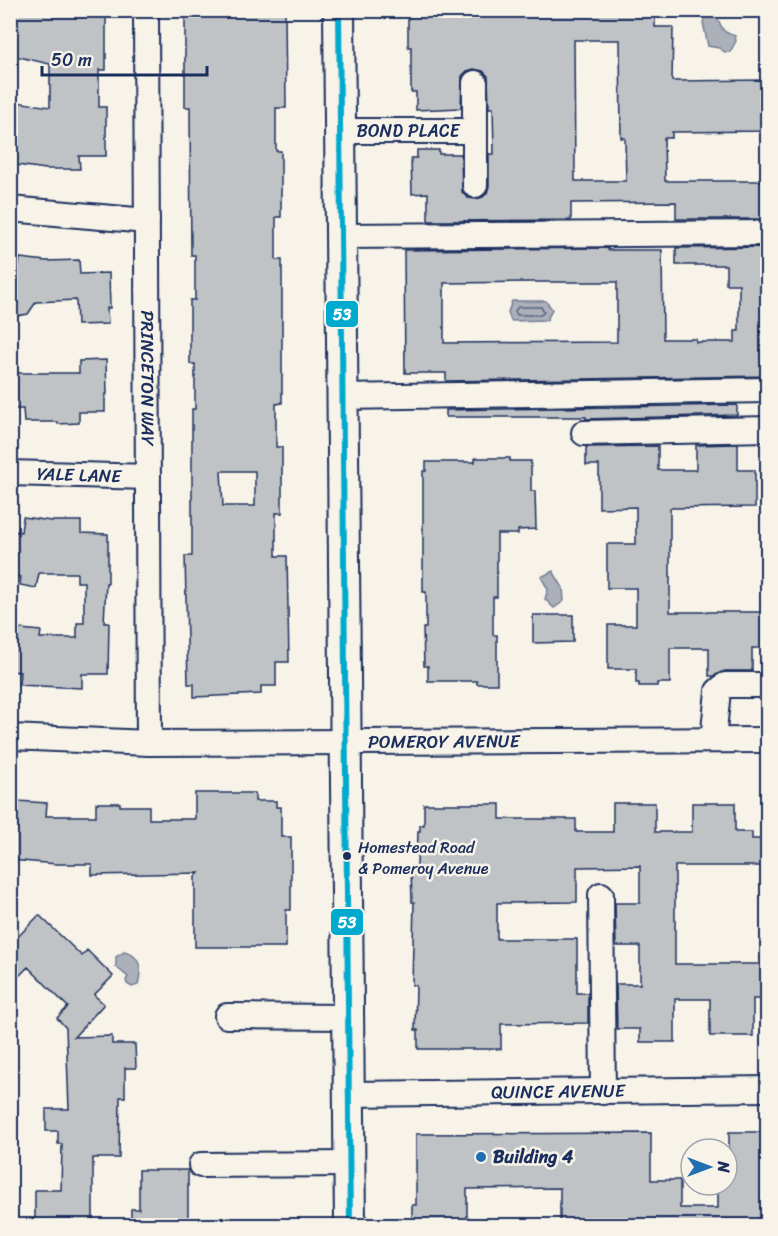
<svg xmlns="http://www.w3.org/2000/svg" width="778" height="1236" viewBox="0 0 778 1236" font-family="Sriracha,sans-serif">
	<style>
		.water { fill: #acb0b9; stroke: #727c95; stroke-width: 1.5 }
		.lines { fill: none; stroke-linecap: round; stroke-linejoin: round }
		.shore { stroke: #556382; stroke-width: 1.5 }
		.building { fill: #c0c3c5; stroke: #1b2f5e; stroke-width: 1.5; fill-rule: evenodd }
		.minor-casing { stroke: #1b2f5e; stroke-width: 28 }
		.major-casing { stroke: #1b2f5e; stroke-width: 34 }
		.minor { stroke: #f7f3e8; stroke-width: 24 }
		.major { stroke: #f7f3e8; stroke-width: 30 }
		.bus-1-casing { stroke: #f7f3e8; stroke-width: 10 }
		.bus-1 { stroke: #00a9ce; stroke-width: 6 }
		.bus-dot { fill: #1b2f5e; stroke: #f7f3e8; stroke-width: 2 }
		.poi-dot { fill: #1f6fb2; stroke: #f7f3e8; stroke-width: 2 }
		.labels { text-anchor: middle; stroke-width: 5; stroke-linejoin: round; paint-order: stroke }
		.bus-label { font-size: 16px; fill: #1b2f5e; stroke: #f7f3e8; text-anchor: start }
		.street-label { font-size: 18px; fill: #1b2f5e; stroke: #f7f3e8 }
		.poi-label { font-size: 18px; font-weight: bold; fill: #1b2f5e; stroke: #f7f3e8; text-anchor: start }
		.line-badge { stroke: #f7f3e8; stroke-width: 2 }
		.badge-label { font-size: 16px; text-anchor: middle; font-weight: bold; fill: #fff }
	</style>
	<rect width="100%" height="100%" fill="#f7f3e8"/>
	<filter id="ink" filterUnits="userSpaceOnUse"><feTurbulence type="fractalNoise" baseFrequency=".0167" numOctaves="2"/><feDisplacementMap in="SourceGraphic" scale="12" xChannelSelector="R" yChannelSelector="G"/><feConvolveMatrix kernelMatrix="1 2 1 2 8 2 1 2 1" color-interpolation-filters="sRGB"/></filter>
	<g filter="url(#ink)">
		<!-- water -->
		<path class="water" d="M706,16H715C725,26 716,30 735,36L736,41L730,52H725L719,48L708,46L703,22Z
			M512,301H546L552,309L547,320L511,321L508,312Z
			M553,571L563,588L564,601L554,608L545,599L548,589L541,577Z
			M124,952C141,955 142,969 138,985L132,987L127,984L126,980L128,977L116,967V957Z"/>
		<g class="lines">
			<!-- shore -->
			<path class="shore" d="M518,307H541L544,312L541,315H517L515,311Z"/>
		</g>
		<!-- building -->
		<path class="building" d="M10,10H77V17H106V70H99V107H106V156H79L80,169H46L10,164V101L50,107V64L10,55Z
			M185,10H285L286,108H276V151H281V217H276V260H282V403L276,404V447H282V513H276V556H287L289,662H276V686H261V694L194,697V684H188L185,556H192V409H195V364H190V300H195V255H191L190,107H185ZM221,471H255V506H223Z
			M408,10H655V27H673L672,81L768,80V131L672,132V138H664L665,181H768V219H676V202L571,203V220L428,221V193L412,194L411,158H417V150H439V154H461L462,192L468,198L476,199L483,197L487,193L489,186V154H494L493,108H489L488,76L483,71L474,69L467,71L462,76L461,108L416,110V92H411V47H408ZM574,40H620L621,138H625L626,181H575Z
			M768,247V376L446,381V373H405L404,250L608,248V250H662L663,339H696V342H735V331H739V284H726V265H676V248ZM534,282H617V342L444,343V283Z
			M20,258L46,261L79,260L80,274L109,273L110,308H107L108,324L77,325L76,300L36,302L28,314L10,317V264L19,265Z
			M106,360L107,394H105V412H79V423L58,424V422H24L23,409H10V373H79V361Z
			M737,405V415L586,419V417H446V410Z
			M738,444V470H755V507L670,508V612H768V648H752V671H725L714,676H709V648H670V683H657V686H639V683H636V669H608V625H636V588H607V544H636V507L599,508V465H586V447L658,446V470H696V445Z
			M475,458H510V461H531V491H535L536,529L518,530V534H497V597H493V635H497V684H477V681H428V666H424L423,628H426V592H423V471H426V462H475Z
			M23,517L51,521H81V533L108,534V583H106L104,623H109L108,674H82V688L19,685L20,672L10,671V628L41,631L40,638H77V623H84V582H77V573H39L36,588L20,585L21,577L10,576V531L21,532Z
			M533,615H573V642L533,643Z
			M195,793H255V801H276V807H281V837H291V910H286V947H195V877L199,873L92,875V864H57L10,860V826L15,827L17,801L47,803L46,816H96V803H120V806H149V819H195Z
			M613,803H655V832H692V803H735V832H752V839H768V866H675V964H768V999H753V1036H710V999H675V1042H640V1029H617L616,984H640V946H616L615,903H640V866L577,867V902L497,903V939H577V993H588V1023L501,1024V1049H418V1030H415L416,985H412L414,902H412L411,867H417L418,831H420V825H424V804H500V819H576V832H613Z
			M39,915L82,956L87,950L113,976L94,995L104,1004L74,1037L112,1036V1044H135L136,1068H125V1097H120L119,1158H93V1226H35V1190H61L62,1144H58V1131H46V1109H69L66,1028L57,1018L68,1007L28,967L10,985V945Z
			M729,1132H768V1226H560V1188L467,1189V1225L412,1226V1205H416V1134L651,1133V1180H680V1208H718V1185H727V1179H729Z
			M139,1170H188V1226H131V1209H139Z"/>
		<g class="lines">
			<!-- minor casing -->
			<g class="minor-casing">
				<g id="minor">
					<path id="s1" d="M146,10L149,743"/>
					<path id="s2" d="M340,131H475V83"/>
					<path d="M475,131V185"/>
					<path d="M10,209L147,221"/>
					<path d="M341,236L768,233"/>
					<path d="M342,397L768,390"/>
					<path d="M584,433L768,429"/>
					<path id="s3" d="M10,473L148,477"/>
					<path id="s4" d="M10,737L149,743L768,740"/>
					<path d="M713,740L718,691L725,685H768"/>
					<path d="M601,895L603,1092"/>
					<path d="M227,1016L348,1017"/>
					<path id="s5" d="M348,1094L768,1089"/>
					<path d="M201,1165L349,1164"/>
				</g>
			</g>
			<!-- major casing -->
			<g class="major-casing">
				<path id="major" d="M339,10L350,1226"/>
			</g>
			<!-- minor -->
			<use href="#minor" class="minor"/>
			<!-- major -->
			<use href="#major" class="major"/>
			<!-- bus-1 casing -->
			<g class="bus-1-casing">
				<path id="bus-1" d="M339,10L350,1226"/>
			</g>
			<!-- bus-1 -->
			<use href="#bus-1" class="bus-1"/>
		</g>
	</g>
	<!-- markers -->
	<circle class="bus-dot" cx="347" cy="856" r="5"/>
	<circle class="poi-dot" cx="481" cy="1157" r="6"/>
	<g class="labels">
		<!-- bus labels -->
		<g class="bus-label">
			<text x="358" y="853">Homestead Road<tspan x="358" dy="21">&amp; Pomeroy Avenue</tspan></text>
		</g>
		<!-- street labels -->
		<g class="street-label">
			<text dy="6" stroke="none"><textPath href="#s2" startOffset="68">BOND PLACE</textPath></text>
			<text dy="6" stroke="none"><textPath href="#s1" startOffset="368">PRINCETON WAY</textPath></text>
			<text dy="6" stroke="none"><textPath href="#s3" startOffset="69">YALE LANE</textPath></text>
			<text dy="6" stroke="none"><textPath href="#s4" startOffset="434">POMEROY AVENUE</textPath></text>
			<text dy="6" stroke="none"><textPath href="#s5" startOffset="210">QUINCE AVENUE</textPath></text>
		</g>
		<!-- poi labels -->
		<g class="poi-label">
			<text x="493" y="1163">Building 4</text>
		</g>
	</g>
	<g class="line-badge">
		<rect x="325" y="300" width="34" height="28" rx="6" fill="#00a9ce"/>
		<rect x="330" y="908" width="34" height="28" rx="6" fill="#00a9ce"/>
	</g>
	<g class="badge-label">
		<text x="342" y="320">53</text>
		<text x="347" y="928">53</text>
	</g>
	<!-- margin -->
	<rect width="778" height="1236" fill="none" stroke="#f7f3e8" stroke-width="36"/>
	<rect x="18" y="18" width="742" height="1200" fill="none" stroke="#1b2f5e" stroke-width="2" filter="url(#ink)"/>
	<!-- north arrow -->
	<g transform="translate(709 1167) rotate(90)"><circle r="28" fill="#f7f3e8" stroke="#9fa5b1" stroke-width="1.5"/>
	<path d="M0-4.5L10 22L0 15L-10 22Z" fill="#1f6fb2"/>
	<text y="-9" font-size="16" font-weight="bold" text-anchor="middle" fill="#1b2f5e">N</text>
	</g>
	<!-- scale -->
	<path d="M42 66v9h165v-9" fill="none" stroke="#1b2f5e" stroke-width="3"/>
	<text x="51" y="66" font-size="18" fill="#1b2f5e" stroke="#f7f3e8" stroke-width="4.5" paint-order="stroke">50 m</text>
</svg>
